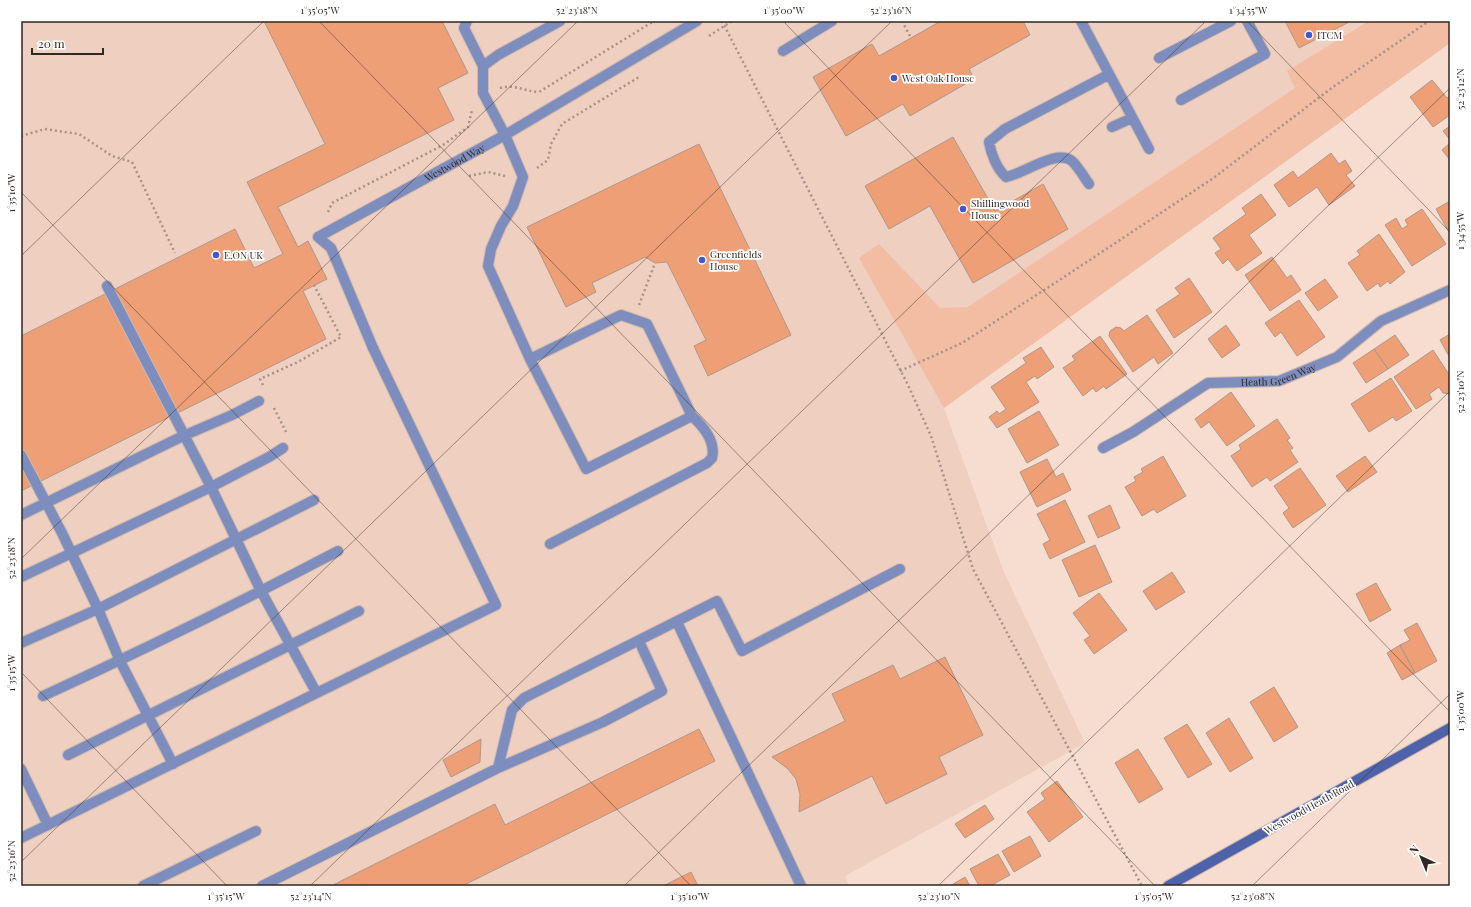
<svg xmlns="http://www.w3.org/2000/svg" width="1471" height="907" viewBox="0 0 1471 907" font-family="'Playfair Display',serif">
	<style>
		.built { fill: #efcfbf }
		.green { fill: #f2bda2 }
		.building { fill: #ee9f75; stroke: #ae978b }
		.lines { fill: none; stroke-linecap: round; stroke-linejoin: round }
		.lane-casing { stroke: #cfb9ad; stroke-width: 12 }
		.street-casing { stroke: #cfb9ad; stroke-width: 12 }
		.secondary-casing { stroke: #cfb9ad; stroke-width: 12 }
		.path { stroke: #a59289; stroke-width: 2.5; stroke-dasharray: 2 3; stroke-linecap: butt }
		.lane { stroke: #7d8dbe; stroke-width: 10 }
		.street { stroke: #7d8dbe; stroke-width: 10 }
		.secondary { stroke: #4e62a9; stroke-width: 10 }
		.ticks { fill: none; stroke: #312723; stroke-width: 1; stroke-opacity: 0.45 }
		.poi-dot { fill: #4158cb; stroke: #fff; stroke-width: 1.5 }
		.labels { text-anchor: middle; stroke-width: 3.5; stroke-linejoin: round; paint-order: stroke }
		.poi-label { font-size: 10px; fill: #312723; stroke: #fff; text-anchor: start }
		.street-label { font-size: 10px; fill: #312723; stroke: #fff }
		.neatline { fill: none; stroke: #312723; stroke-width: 1.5 }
		.ticks-label { font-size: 10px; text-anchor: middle; fill: #312723 }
	</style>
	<rect width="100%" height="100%" fill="#f6ddd0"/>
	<!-- built -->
	<path class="built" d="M21,21H1450V43L944,408L1003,570L1085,743L845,876L849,886H21Z"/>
	<!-- green -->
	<path class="green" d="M1369,21H1450V43L944,408L859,258L879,244L940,308L968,307L1295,88L1287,71Z"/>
	<!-- building -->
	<path class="building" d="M264,21H442L468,73L438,88L454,120L278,207L298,247L308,241L327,279L303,291L326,339L21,491V336L235,229L254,268L283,254L247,182L325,144Z
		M941,21H1023L1030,35L969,69L974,79L910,116L903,104L846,136L813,77L872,44L879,56Z
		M1285,21H1351L1299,48Z
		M1432,80L1447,98L1450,96V115L1433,127L1410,97Z
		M1450,126V140L1443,131Z
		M953,137L995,211L1043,184L1068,229L973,283L930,206L889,229L865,186Z
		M1450,143V160L1442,150Z
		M699,144L791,335L708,376L694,346L706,340L667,262L655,263L645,257L592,283L596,292L566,307L527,227Z
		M1331,153L1339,164L1345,160L1352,171L1346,175L1355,186L1329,205L1317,187L1289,207L1274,185L1293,171L1298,178Z
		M1261,194L1276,215L1249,235L1262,253L1237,271L1228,259L1223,264L1215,253L1221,249L1213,238L1246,214L1242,208Z
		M1450,201V234L1436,209Z
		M1422,209L1446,244L1412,266L1385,225L1396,218L1402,229L1408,225L1405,220Z
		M1379,234L1405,272L1390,284L1388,281L1380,287L1378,283L1367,291L1348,263L1360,255L1357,251Z
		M1272,257L1287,278L1291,275L1301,290L1270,311L1245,275Z
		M1189,278L1212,312L1174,338L1156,310L1180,294L1175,288Z
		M1325,279L1338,297L1318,311L1305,293Z
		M1299,300L1325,337L1297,356L1281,332L1275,337L1265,323Z
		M1147,315L1173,353L1158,364L1154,357L1133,372L1109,336L1110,331L1116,327L1121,328L1124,331Z
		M1226,325L1240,345L1222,358L1208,339Z
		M1450,334V358L1440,340Z
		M1395,335L1409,355L1388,369L1374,349Z
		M1100,336L1127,374L1106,389L1104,386L1096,392L1093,388L1083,396L1063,368L1075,360L1072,356Z
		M1041,347L1054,367L1037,379L1035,376L1026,382L1039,402L997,428L989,417L997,411L999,414L1006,409L991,387L1026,363L1023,358Z
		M1374,349L1388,369L1366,383L1353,363Z
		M1433,350L1450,376V394L1443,393L1439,387L1429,394L1432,399L1416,409L1394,377Z
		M1391,378L1412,411L1396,421L1393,417L1369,432L1351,404Z
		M1231,392L1255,426L1227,446L1209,422L1201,428L1195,419Z
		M1039,411L1059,445L1027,463L1008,429Z
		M1277,419L1290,438L1287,440L1293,448L1290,450L1298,462L1270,481L1267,477L1252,487L1231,456L1241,449L1239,445Z
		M1163,456L1186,496L1157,513L1154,509L1142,516L1125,487L1136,481L1134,477L1143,472L1141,469Z
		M1365,456L1377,472L1348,492L1336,476Z
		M1047,459L1056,477L1063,473L1071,490L1037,507L1020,472Z
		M1300,468L1326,505L1293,528L1283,513L1289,508L1274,486Z
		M1065,500L1085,542L1050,559L1043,544L1050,540L1037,514Z
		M1110,505L1120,528L1098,538L1088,516Z
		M1095,545L1112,582L1079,597L1062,560Z
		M1172,572L1185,592L1156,610L1143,591Z
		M1376,583L1391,610L1370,622L1356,594Z
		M1099,593L1127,630L1094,654L1084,640L1090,636L1073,613Z
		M1417,623L1437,661L1415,673L1400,645L1410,640L1404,630Z
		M1400,645L1415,673L1402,680L1387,653Z
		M945,657L983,735L939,757L947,774L886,804L872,776L799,812L800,794L796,779L788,769L772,757L845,721L832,694L893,665L900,679Z
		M1274,687L1298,727L1274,742L1250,702Z
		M1229,718L1253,758L1230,772L1206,733Z
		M1187,724L1212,764L1188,778L1164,738Z
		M699,729L715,761L462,886L333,885L495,804L505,825Z
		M481,739L480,762L451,777L443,760Z
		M1138,749L1163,789L1139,803L1115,763Z
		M1057,781L1083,817L1049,842L1027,812L1045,799L1041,793Z
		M985,805L994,819L965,838L955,824Z
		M1030,836L1041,856L1014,872L1002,851Z
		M998,854L1010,875L990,886H979L970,869Z
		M691,872L698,886H663Z
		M965,877L970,886H950Z"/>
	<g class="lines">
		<!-- lane casing -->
		<g class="lane-casing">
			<path id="lane" d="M467,21L464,28L483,66V93L505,135L523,177L513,206L501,226L491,249L488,266L530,359L586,469L692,416L647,324L621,315L530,359
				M1081,21L1149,149
				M783,51L832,21
				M1159,58L1231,21
				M483,66L498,55L560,21
				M1181,100L1265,54L1247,21
				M1112,127L1132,118
				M1089,184C1084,177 1079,168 1073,162C1058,147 1024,174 1006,177C997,169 991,154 989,142L1005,129L1108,75
				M107,286L211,487L261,591L316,692
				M21,455L62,533L98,609L120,661L173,764
				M21,515L183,436L232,415L259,401
				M550,544L707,463L712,458C716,442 704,427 692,416
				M21,577L211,487L269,457L283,448
				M677,622L801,886
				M21,643L98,609L314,500
				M43,696C143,650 241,602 338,551
				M68,755L359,611
				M498,768L512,710L524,698L717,601L742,651L900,569
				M21,769L48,825
				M21,838L496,605L373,348
				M143,886L256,831
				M262,886L498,768L603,722L662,691L639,641"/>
		</g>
		<!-- street casing -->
		<g class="street-casing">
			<g id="street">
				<path id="s1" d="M373,348L331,248L318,237L505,135L697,21"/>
				<path id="s2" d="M1103,448L1133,432L1208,383L1279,381L1337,357L1381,321L1450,290"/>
			</g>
		</g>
		<!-- secondary casing -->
		<g class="secondary-casing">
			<path id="secondary" d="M1168,886L1450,728"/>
		</g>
		<!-- path -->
		<path class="path" d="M722,21L908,385L931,436L973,569L1142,886
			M902,21L911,38
			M709,36L732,21
			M500,88C516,84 523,91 539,92L654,21
			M21,136L45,129L79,134L112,156L132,162L175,253
			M537,168L548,160L551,144L562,124L639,77
			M469,176L488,172L505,176
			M328,212L332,203L443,145L468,127L472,110
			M639,305L655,263
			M900,371L962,343L1055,283L1212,179L1333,87L1429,21
			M263,385L260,379L298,362L341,337L314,285
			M274,408L286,432"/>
		<!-- lane -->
		<use href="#lane" class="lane"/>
		<!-- street -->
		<use href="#street" class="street"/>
		<!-- secondary -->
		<use href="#secondary" class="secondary"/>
	</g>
	<!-- ticks -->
	<path class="ticks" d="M319,21L1155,886M783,21L1450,712M1247,21L1450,232M21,192L691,886M21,256L264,21M21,559L578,21M21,672L227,886M21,862L892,21M310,886L1206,21M624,886L1450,88M938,886L1450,391M1252,886L1450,694"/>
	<!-- markers -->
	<g class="poi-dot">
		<circle cx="1309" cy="35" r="4"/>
		<circle cx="894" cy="78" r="4"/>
		<circle cx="963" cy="209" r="4"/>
		<circle cx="216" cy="255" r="4"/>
		<circle cx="702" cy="260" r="4"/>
	</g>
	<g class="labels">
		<!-- poi labels -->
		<g class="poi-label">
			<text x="1317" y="39">ITCM</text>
			<text x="902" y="82">West Oak House</text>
			<text x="971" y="207">Shillingwood<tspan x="971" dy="12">House</tspan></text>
			<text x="710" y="258">Greenfields<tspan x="710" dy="12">House</tspan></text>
			<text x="224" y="259">E.ON UK</text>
		</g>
		<!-- street labels -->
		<g class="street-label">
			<text dy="4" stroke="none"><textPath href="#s1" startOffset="281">Westwood Way</textPath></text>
			<text dy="4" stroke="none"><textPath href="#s2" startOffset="195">Heath Green Way</textPath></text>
			<text transform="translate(1309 807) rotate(-29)" y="4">Westwood Heath Road</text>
		</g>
	</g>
	<!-- border -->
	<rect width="1471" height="907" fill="none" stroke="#ffffff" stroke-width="44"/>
	<!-- north arrow -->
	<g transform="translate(1421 857) rotate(316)" stroke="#ffffff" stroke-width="3" paint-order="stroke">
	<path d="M0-3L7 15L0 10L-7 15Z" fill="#312723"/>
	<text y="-6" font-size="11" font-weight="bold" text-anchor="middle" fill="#312723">N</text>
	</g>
	<!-- scale -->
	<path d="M32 48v6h71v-6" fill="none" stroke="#312723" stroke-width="2"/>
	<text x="38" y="48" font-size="12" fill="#312723" stroke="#ffffff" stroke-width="3" paint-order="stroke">20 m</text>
	<rect x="22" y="22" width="1427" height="863" class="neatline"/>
	<g class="ticks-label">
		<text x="320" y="14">1°35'05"W</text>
		<text x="577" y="14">52°23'18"N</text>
		<text x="784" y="14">1°35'00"W</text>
		<text x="891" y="14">52°23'16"N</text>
		<text x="1248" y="14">1°34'55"W</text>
		<text transform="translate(1460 89) rotate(-90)" y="4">52°23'12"N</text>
		<text transform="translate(11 193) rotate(-90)" y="4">1°35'10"W</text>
		<text transform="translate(1460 231) rotate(-90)" y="4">1°34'55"W</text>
		<text transform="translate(1460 392) rotate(-90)" y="4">52°23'10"N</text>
		<text transform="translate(11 558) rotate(-90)" y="4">52°23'18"N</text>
		<text transform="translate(11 673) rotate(-90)" y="4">1°35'15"W</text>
		<text transform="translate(1460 711) rotate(-90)" y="4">1°35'00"W</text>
		<text transform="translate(11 861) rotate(-90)" y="4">52°23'16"N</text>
		<text x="226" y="900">1°35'15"W</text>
		<text x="311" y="900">52°23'14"N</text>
		<text x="690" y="900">1°35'10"W</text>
		<text x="939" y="900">52°23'10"N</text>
		<text x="1154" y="900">1°35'05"W</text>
		<text x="1253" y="900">52°23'08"N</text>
	</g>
</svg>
